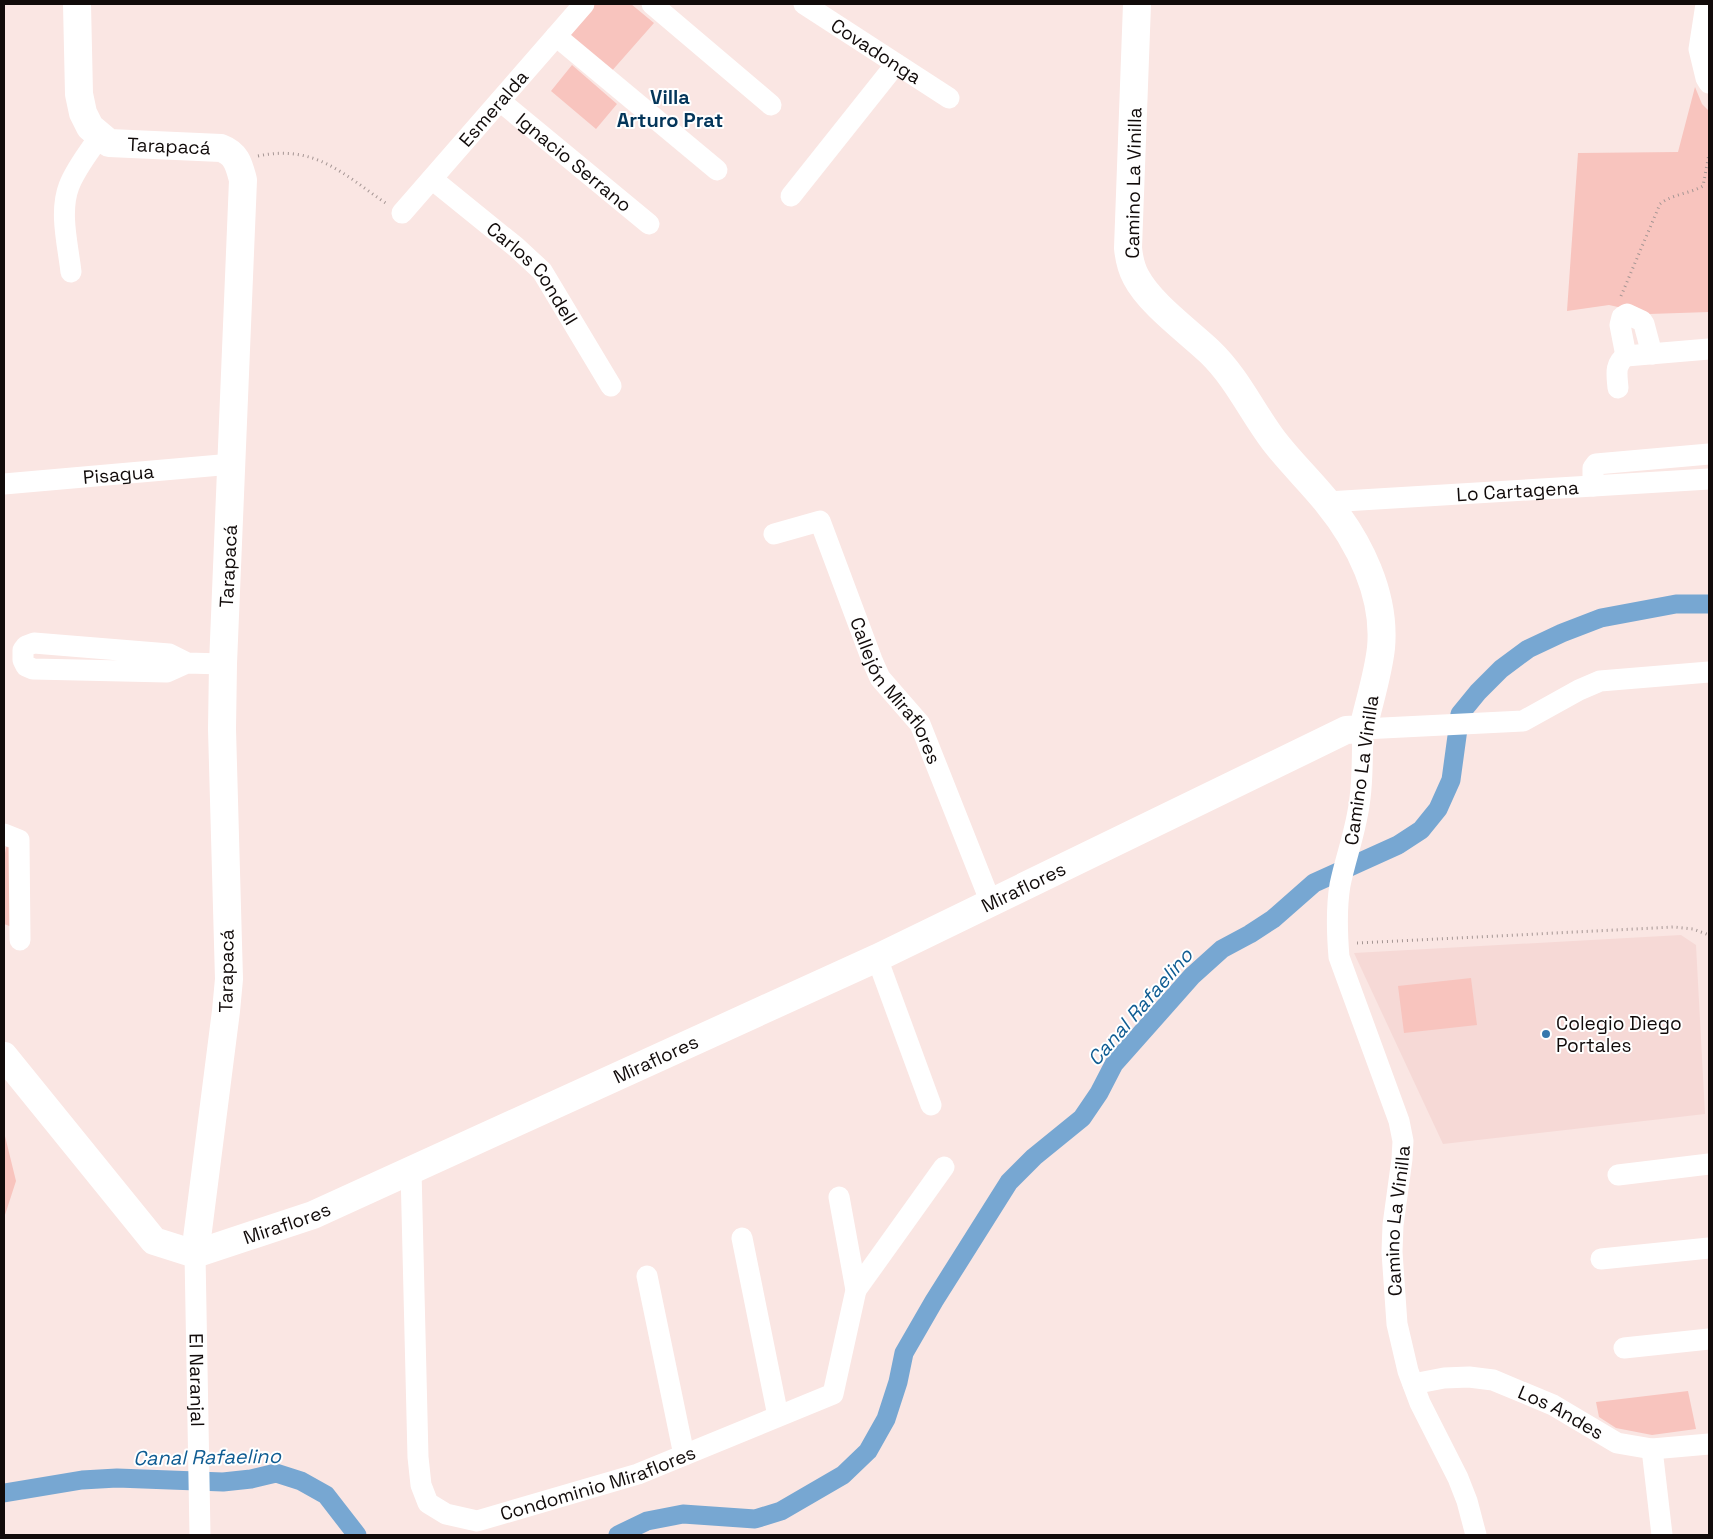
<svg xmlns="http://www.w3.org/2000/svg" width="1713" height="1539" viewBox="0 0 1713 1539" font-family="'Space Grotesk',sans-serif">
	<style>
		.built { fill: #f6d9d6 }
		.green { fill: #f8c4be }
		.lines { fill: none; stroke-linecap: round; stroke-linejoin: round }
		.canal { stroke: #77a7d2; stroke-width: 19 }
		.path { stroke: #a49593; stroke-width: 3; stroke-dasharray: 1 4; stroke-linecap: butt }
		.street { stroke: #fff; stroke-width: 21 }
		.secondary { stroke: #fff; stroke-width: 28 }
		.poi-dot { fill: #3577ad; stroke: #fff; stroke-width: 2 }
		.labels { text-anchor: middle; stroke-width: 4; stroke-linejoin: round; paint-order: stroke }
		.street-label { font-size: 19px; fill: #110b0a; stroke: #fff }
		.poi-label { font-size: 19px; fill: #110b0a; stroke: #fff; text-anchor: start }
		.neighbourhood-label { font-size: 20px; font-weight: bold; fill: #04365a; stroke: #fff }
		.water-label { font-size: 20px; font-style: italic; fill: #0f5c92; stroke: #fff }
	</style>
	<rect width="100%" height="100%" fill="#fae6e3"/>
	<!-- built -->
	<path class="built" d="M1681,935L1696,945L1705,1114L1443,1144L1354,953Z"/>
	<!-- green -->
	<path class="green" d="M594,4H631L654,23L610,73L566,37Z
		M572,65L617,104L596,129L551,91Z
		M1695,87L1702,104L1709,111V312L1649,314L1609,305L1567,311L1578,153L1678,152Z
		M6,847L14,848L12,927L4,924V859Z
		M1471,978L1477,1025L1404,1033L1398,986Z
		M4,1132L16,1181L4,1218Z
		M1688,1391L1696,1429L1652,1435L1616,1428L1599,1417L1596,1402Z"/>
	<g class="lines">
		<!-- canal -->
		<path class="canal" d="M4,1493L82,1480L117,1478L223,1482L251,1479L276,1473L301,1481L326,1495L357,1535
			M618,1535L647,1521L683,1514L755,1519L781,1511L843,1475L868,1451L886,1419L898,1382L904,1353L934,1301L1009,1182L1034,1157L1082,1118L1099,1093L1114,1064L1192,976L1222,949L1250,934L1273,919L1314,883L1398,845L1421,830L1438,809L1451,780L1460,714L1478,692L1501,669L1528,649L1562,633L1601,618L1676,604H1709"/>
		<!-- path -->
		<path class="path" d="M258,156C315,144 343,174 387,204
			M1621,296L1660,204C1672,194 1689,194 1703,186L1709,154
			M1357,943L1674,927L1693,929L1709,935"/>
		<!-- street -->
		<g class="street">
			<path d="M652,4L771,105"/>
			<path id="s1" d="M804,4L949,98"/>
			<path d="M1706,4L1699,49L1706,78L1709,83"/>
			<path d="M556,36L717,170"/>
			<path id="s2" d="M500,101L649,224"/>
			<path id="s3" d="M432,179L516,247L542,271L611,386"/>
			<path d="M791,196L896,64"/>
			<path id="s4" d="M402,213L584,4"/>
			<path d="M71,272C68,245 59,212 69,186C76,168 89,152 100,136"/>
			<path d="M1626,356L1620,325L1622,317L1627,314L1642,321L1644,324L1652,354"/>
			<path d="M1618,388C1617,375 1614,364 1626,356L1709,349"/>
			<path id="s5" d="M4,484L232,464"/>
			<path d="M1593,486V468L1596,464L1709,454"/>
			<path id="s6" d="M1327,502L1709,479"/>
			<path id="s7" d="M774,534L820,521L872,660L880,678L920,724L991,903"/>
			<path d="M187,663L169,654L34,643L26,646L23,650V660L26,666L33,669L167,672L187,663L223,664"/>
			<path d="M4,834L19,840L20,940"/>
			<path d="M877,958L931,1105"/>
			<path id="s8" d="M411,1170L418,1457L421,1485L428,1503L446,1514L477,1521L638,1474L833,1394L856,1290L839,1197"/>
			<path d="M1618,1175L1709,1164"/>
			<path d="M742,1238L778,1416"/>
			<path id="s9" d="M195,1254L200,1535"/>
			<path d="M1601,1259L1709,1248"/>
			<path d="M647,1276L684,1455"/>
			<path d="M856,1290L944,1167"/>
			<path d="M1624,1348L1709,1339"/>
			<path id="s10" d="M1413,1384L1444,1378L1469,1377L1493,1380L1553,1405L1617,1443L1652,1449L1709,1444"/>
			<path d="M1652,1449L1662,1535"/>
			<path id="s11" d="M1476,1535L1467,1501L1458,1478L1420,1403L1408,1371L1397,1324L1392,1252L1393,1225L1402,1159L1403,1141L1399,1121L1339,957C1337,933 1336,909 1340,885C1346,856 1357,828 1360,798C1363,776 1362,752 1363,729L1523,721L1579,690L1600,681L1709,672"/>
		</g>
		<!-- secondary -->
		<g class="secondary">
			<path id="s12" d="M77,4L79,94L83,113L90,127L109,143L221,148C237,154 239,165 243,180L223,664L222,729L229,979L226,1011L195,1254"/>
			<path id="s13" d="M4,1056L154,1241L195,1254L313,1215L877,958L1346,730L1363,729C1369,702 1378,675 1381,648C1386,595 1359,541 1327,502C1310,481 1291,463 1274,441C1252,412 1237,378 1210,352C1188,331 1150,304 1136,277C1131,268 1129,258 1128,248L1137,4"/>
		</g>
	</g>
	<!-- markers -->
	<circle class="poi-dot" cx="1546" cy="1034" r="5"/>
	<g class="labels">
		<!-- street labels -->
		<g class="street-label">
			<text dy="7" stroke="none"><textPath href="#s1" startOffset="86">Covadonga</textPath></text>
			<text dy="7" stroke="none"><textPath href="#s4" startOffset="139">Esmeralda</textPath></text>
			<text dy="7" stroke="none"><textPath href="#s12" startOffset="210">Tarapacá</textPath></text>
			<text dy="7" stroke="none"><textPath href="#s2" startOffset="96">Ignacio Serrano</textPath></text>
			<text transform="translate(1133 183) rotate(-89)" y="7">Camino La Vinilla</text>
			<text dy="7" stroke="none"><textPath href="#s3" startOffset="139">Carlos Condell</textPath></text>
			<text dy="7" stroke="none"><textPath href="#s5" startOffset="115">Pisagua</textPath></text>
			<text dy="7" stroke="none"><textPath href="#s6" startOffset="191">Lo Cartagena</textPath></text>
			<text transform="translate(228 566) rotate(-87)" y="7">Tarapacá</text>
			<text dy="7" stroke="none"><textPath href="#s7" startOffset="235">Callejón Miraflores</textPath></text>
			<text transform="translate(1361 770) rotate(-82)" y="7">Camino La Vinilla</text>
			<text dy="7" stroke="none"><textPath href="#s13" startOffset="1188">Miraflores</textPath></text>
			<text transform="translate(226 971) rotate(-89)" y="7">Tarapacá</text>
			<text dy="7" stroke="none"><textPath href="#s13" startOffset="782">Miraflores</textPath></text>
			<text dy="7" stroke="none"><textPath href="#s11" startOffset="330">Camino La Vinilla</textPath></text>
			<text dy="7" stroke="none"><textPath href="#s13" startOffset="378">Miraflores</textPath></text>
			<text dy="7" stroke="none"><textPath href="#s9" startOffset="126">El Naranjal</textPath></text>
			<text dy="7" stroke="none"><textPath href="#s10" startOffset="156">Los Andes</textPath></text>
			<text dy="7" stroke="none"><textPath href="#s8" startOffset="514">Condominio Miraflores</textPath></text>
		</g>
		<!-- poi labels -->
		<g class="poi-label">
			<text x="1556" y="1030">Colegio Diego<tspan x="1556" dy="22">Portales</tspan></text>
		</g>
		<!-- neighbourhood labels -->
		<g class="neighbourhood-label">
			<text x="670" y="104">Villa<tspan x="670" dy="23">Arturo Prat</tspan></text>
		</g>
		<!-- water labels -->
		<g class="water-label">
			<text transform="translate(1140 1007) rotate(-49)" y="7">Canal Rafaelino</text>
			<text transform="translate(207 1457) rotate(-1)" y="7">Canal Rafaelino</text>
		</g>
	</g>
	<!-- border -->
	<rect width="1713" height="1539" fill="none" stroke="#110b0a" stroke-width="10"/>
</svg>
